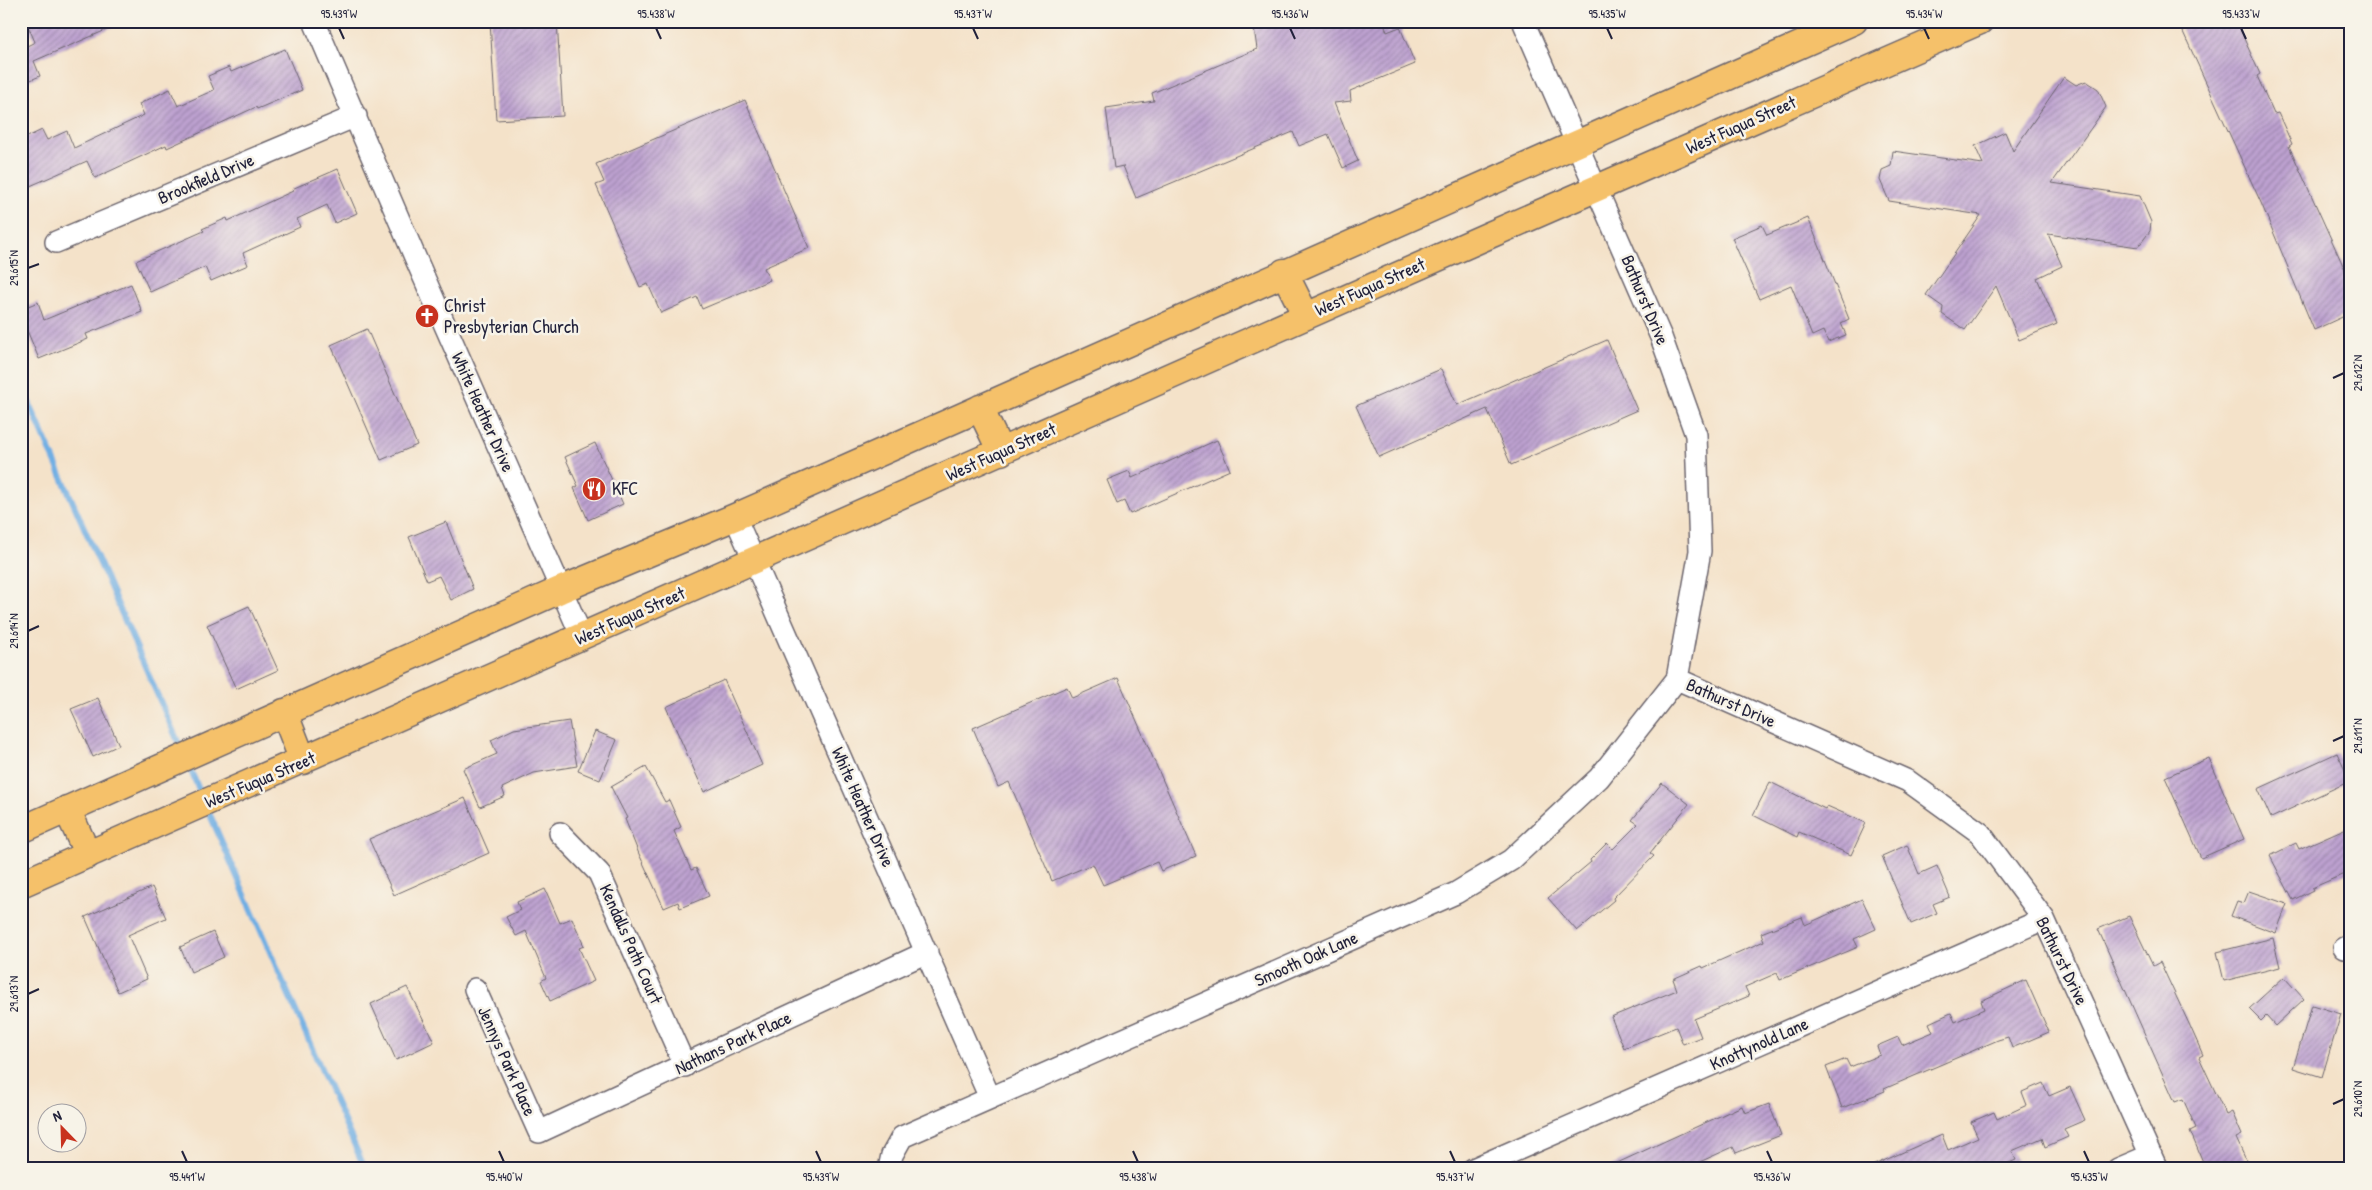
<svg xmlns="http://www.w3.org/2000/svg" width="2372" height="1190" viewBox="0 0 2372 1190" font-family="'Patrick Hand',sans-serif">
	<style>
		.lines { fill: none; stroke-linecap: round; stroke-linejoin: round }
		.stream { stroke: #70aee3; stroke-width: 6 }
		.building { fill: url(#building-hatch) }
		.minor-casing { stroke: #6c656d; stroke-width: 24 }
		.major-casing { stroke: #6c656d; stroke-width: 29 }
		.minor { stroke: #fff; stroke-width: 21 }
		.major { stroke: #f5c16b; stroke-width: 26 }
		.ticks { fill: none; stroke: #22223b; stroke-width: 2 }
		.labels { text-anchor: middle; stroke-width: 5; stroke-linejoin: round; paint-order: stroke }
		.street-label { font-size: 18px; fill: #22223b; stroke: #f7f3e8 }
		.poi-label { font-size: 18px; fill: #22223b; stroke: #f7f3e8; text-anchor: start }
		.neatline { fill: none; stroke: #22223b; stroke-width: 2 }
		.ticks-label { font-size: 12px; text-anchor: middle; fill: #22223b }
	</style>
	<defs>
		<pattern id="building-hatch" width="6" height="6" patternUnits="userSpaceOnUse" patternTransform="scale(1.25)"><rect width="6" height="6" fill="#bda1d0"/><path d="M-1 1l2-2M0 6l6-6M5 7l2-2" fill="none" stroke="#9983aa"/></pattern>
	</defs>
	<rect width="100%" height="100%" fill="#f7f3e8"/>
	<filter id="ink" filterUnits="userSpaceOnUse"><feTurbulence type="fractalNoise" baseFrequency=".02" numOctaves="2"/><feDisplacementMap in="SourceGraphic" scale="10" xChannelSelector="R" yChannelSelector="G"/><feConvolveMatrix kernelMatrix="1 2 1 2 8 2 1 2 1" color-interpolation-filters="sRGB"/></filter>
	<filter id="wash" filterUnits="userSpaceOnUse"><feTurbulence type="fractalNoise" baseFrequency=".0096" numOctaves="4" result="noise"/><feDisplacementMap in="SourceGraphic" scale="20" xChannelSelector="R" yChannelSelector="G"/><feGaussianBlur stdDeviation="1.12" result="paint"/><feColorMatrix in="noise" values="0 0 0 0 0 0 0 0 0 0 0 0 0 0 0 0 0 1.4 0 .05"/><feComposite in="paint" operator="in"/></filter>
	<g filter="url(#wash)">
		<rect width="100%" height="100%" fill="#f4e2c9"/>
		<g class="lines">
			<!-- stream -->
			<path class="stream" d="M21,384L183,753
				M187,762L203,799
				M207,808L365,1169"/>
		</g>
		<g id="blocks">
			<!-- building -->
			<path class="building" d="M26,21H127L34,61L40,76L21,84V34L27,46L35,42Z
				M490,21H557L563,116L496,120Z
				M1253,21H1383L1387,32L1400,27L1415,64L1350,91L1351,101L1334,103L1358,161L1343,168L1328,134L1299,146L1293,132L1136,198L1123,166L1114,168L1106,108L1154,101L1152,93L1257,49Z
				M2178,21H2236L2260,74L2257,76L2274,114L2278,113L2292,144L2289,146L2351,283V313L2314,330L2262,205Z
				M285,49L302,90L257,109L256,107L167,148L166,145L95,178L87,161L21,190V140L42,130L47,140L67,131L74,148L144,115L139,104L170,89L178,106L214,90L208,76L229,67L231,72Z
				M2064,77L2076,85L2086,81L2098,89L2106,107L2052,183L2140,196L2151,222L2150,231L2138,247L2048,234L2062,266L2037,278L2057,324L2019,340L1996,286L1965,330L1942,314L1943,307L1926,295L1981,215L1889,201L1880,180L1882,170L1891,166L1893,151L1983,164L1975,146L2005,132L2013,151Z
				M745,100L809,248L764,268L770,280L702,309L697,297L661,313L648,284L640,287L596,185L604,182L596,164Z
				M338,169L357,213L335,223L327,205L297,219L300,227L243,253L248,265L211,281L205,267L150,292L136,261L204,231L202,229L227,218L228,221L293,191L292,189Z
				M1808,218L1849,319L1841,323L1846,335L1828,342L1823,331L1812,336L1791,285L1759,299L1732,238L1762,225L1767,235Z
				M131,284L142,312L86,334L88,339L39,359L21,316V309L38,302L44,320Z
				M367,329L417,445L381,460L331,345Z
				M1607,340L1637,410L1511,465L1487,409L1379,457L1356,406L1441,369L1457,405Z
				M1217,440L1230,470L1130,514L1124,501L1117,504L1107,480L1129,471L1132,478Z
				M595,443L623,504L588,520L574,488L578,486L565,457Z
				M446,522L473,589L451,600L439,576L427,581L409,537Z
				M249,606L278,670L236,689L207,625Z
				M1118,678L1196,856L1161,871L1157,862L1103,885L1093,864L1052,881L1009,782L998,787L973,728L1067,687L1072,698Z
				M724,680L762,765L704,792L666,707Z
				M98,698L119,745L93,757L71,709Z
				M569,721L577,766L534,773L502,788L505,796L480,807L463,769L497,754L491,740L514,729Z
				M595,731L617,740L600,780L578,771Z
				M2337,753L2350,781L2271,818L2258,789Z
				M2209,758L2244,839L2201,858L2165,777Z
				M646,767L665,802L669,800L681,827L674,831L691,870L696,868L709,896L680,908L678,902L664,908L639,854L625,819L627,818L611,787Z
				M1770,782L1825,809L1827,806L1866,823L1851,855L1799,832L1797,837L1753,815Z
				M1662,783L1689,804L1650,853L1654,856L1613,898L1614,900L1577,931L1548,898L1591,862L1590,860L1607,843L1613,849L1638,824L1632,820Z
				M465,798L489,853L394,895L369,839Z
				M2351,826V871L2312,888L2313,890L2293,900L2270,856L2296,843L2299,849Z
				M1907,845L1919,874L1937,866L1950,897L1933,904L1937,913L1911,924L1882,856Z
				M152,887L166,918L128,935L147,979L118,992L85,917Z
				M545,889L560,923L572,918L584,946L579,948L594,981L550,1001L541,981L546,978L526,931L516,936L506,917L520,910L517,902Z
				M2249,891L2287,904L2276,933L2231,916L2237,901L2244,903Z
				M1862,899L1876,929L1854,939L1858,947L1780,980L1777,973L1745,987L1749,996L1694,1019L1701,1037L1683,1044L1676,1027L1624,1048L1611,1017L1677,990L1673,979L1702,966L1703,968L1764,941L1761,933L1802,917L1805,925Z
				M2129,916L2153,966L2160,962L2190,1026L2203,1055L2199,1057L2226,1115L2232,1112L2242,1135L2236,1138L2250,1169H2206L2190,1131L2196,1128L2183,1099L2175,1102L2098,929Z
				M213,932L224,957L191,972L180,947Z
				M2273,938L2280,967L2224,981L2217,952Z
				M2284,977L2304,999L2275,1026L2266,1016L2261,1021L2249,1009Z
				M2026,980L2049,1032L2012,1048L2008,1037L1998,1040L1884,1089L1885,1091L1842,1108L1826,1067L1846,1059L1850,1067L1880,1055L1877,1046L1898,1037L1902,1045L1933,1032L1929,1023L1951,1013L1955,1022L1984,1009L1981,1001Z
				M407,987L434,1042L396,1060L371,1004Z
				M2312,1005L2341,1014L2322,1077L2293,1068Z
				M2043,1083L2049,1096L2070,1087L2085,1120L2064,1129L2068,1137L2045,1147L2042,1138L2012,1151L2016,1160L1996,1169H1865L1942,1135L1948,1150L1978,1137L1971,1122L1994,1112L1997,1119L2027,1105L2022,1092Z
				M1769,1104L1781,1135L1736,1153L1733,1147L1684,1169H1604L1742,1106L1745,1113Z"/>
		</g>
	</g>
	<g filter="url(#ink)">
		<use href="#blocks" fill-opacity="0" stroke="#6c656d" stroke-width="1"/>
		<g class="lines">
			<!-- minor casing -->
			<g class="minor-casing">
				<path id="minor" d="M314,21L415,257L582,637
					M56,242L356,116
					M735,517L990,1098
					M1677,679L1908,781L1980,833L2044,919L2157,1169
					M560,833L599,873L685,1066
					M2344,948L2351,945
					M475,989L539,1132L927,952
					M889,1169L892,1155L902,1137L1456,893L1511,860L1599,778L1677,679L1700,551L1696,435L1661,337L1523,21
					M1473,1169L2044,919
					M2118,1169L2151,1155"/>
			</g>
			<!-- major casing -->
			<g class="major-casing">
				<path id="major" d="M1284,272L1306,316
					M980,408L1001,452
					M284,712L303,761
					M67,809L88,855
					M21,830L560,590L735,517L1854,21
					M21,884C675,598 1325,304 1980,21"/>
			</g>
			<!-- minor -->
			<use href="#minor" class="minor"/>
			<!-- major -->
			<use href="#major" class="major"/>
		</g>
	</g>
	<!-- ticks -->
	<path class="ticks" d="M339,28L344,39M656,28L661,39M973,28L978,39M1290,28L1295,39M1607,28L1612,39M1924,28L1929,39M2241,28L2246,39M28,268L39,264M2333,378L2344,373M28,631L39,626M2333,741L2344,736M28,994L39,989M2333,1104L2344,1099M182,1151L187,1162M499,1151L504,1162M816,1151L821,1162M1133,1151L1138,1162M1450,1151L1455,1162M1767,1151L1772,1162M2084,1151L2089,1162"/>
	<!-- icons -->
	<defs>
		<g id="church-disc" transform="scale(1.25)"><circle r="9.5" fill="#c8321e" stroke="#f7f3e8"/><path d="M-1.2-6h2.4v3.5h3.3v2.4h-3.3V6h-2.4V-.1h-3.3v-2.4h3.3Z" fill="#fff"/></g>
		<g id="restaurant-disc" transform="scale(1.25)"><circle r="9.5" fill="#c8321e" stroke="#f7f3e8"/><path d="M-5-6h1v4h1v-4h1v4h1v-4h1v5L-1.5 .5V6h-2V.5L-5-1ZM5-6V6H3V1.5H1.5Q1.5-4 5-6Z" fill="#fff"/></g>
	</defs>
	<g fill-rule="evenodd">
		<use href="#church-disc" x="427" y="316"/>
		<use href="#restaurant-disc" x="594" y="489"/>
	</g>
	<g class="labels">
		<!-- street labels -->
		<g class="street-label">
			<text transform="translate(1741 125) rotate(-24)" y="6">West Fuqua Street</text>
			<text transform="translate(206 179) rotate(-23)" y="6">Brookfield Drive</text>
			<text transform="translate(1370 287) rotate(-24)" y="6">West Fuqua Street</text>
			<text transform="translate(1645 300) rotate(67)" y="6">Bathurst Drive</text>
			<text transform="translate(483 412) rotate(66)" y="6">White Heather Drive</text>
			<text transform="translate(1001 452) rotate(-24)" y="6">West Fuqua Street</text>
			<text transform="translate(630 616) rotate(-24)" y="6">West Fuqua Street</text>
			<text transform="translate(1731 703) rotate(24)" y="6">Bathurst Drive</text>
			<text transform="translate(260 780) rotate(-23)" y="6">West Fuqua Street</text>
			<text transform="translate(863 807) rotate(66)" y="6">White Heather Drive</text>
			<text transform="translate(631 944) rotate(66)" y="6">Kendalls Path Court</text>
			<text transform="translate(1306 959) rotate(-24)" y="6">Smooth Oak Lane</text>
			<text transform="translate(2062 961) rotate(64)" y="6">Bathurst Drive</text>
			<text transform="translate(733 1043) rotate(-25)" y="6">Nathans Park Place</text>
			<text transform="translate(1759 1044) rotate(-24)" y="6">Knottynold Lane</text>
			<text transform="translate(507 1061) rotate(66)" y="6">Jennys Park Place</text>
		</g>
		<!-- poi labels -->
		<g class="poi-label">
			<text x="444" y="312">Christ<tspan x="444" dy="21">Presbyterian Church</tspan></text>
			<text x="612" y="495">KFC</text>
		</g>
	</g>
	<!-- margin -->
	<rect width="2372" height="1190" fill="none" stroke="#f7f3e8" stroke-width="55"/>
	<!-- north arrow -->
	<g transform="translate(62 1128) rotate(337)"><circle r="24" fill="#f7f3e8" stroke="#a29fa3"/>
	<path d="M0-4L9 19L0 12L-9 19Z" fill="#c8321e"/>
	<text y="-8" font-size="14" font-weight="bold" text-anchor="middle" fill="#22223b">N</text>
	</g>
	<rect x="28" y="28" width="2316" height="1134" class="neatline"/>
	<g class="ticks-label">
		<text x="339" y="18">95.439°W</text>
		<text x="656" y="18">95.438°W</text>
		<text x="973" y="18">95.437°W</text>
		<text x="1290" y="18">95.436°W</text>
		<text x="1607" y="18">95.435°W</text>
		<text x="1924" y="18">95.434°W</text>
		<text x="2241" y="18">95.433°W</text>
		<text transform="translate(14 268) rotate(-90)" y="4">29.615°N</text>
		<text transform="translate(2358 373) rotate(-90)" y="4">29.612°N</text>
		<text transform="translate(14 631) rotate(-90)" y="4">29.614°N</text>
		<text transform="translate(2358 736) rotate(-90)" y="4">29.611°N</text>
		<text transform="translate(14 994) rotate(-90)" y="4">29.613°N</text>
		<text transform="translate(2358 1099) rotate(-90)" y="4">29.610°N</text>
		<text x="187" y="1181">95.441°W</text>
		<text x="504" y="1181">95.440°W</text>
		<text x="821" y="1181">95.439°W</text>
		<text x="1138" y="1181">95.438°W</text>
		<text x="1455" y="1181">95.437°W</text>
		<text x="1772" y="1181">95.436°W</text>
		<text x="2089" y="1181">95.435°W</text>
	</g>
</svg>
